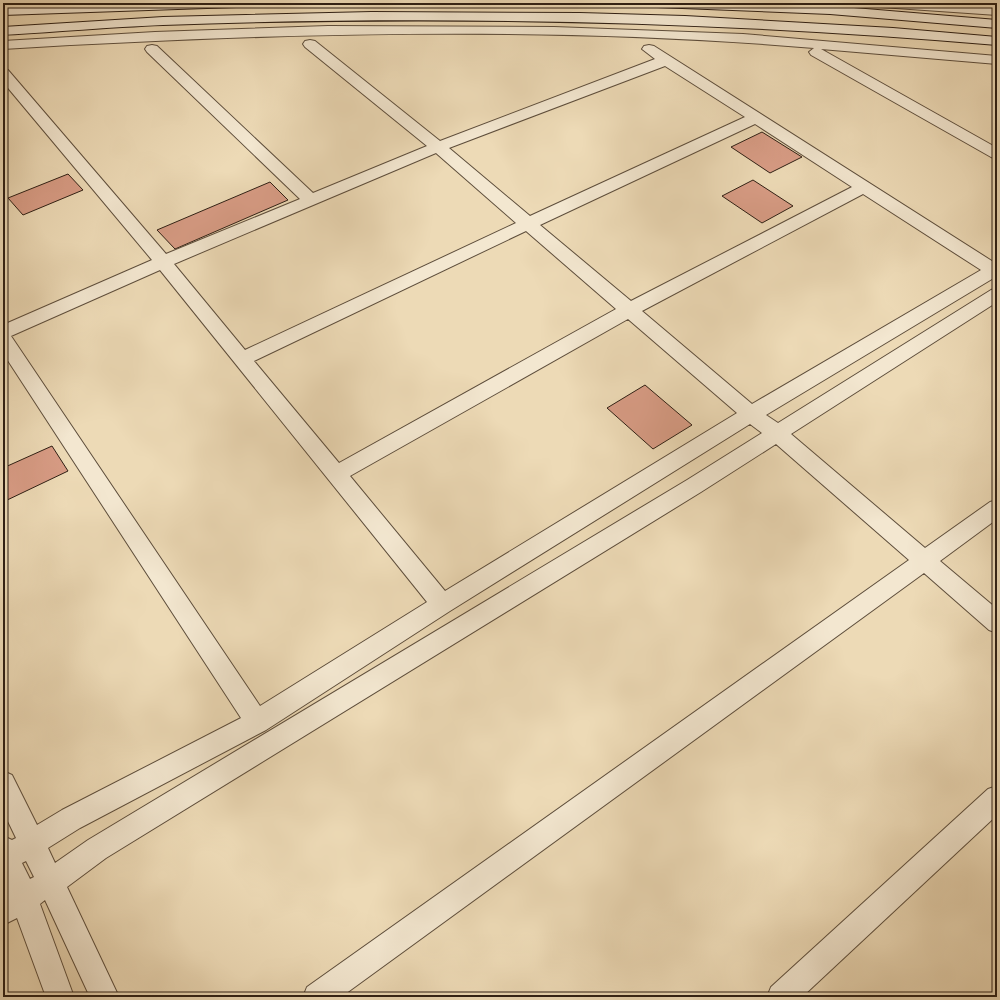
<svg xmlns="http://www.w3.org/2000/svg" width="1000" height="1000" viewBox="0 0 1000 1000" font-family="Alegreya,serif">
	<style>
		.building { fill: #d89c85; stroke: #2e1f14 }
		.lines { fill: none; stroke-linecap: round; stroke-linejoin: round }
		.minor-casing { stroke: #5e4e3c; stroke-width: 2 }
		.secondary-casing { stroke: #2e1f14; stroke-width: 2 }
		.minor { fill: #f3e7d0; fill-rule: evenodd }
		.secondary { fill: #f3e7d0; fill-rule: evenodd }
	</style>
	<rect width="100%" height="100%" fill="#eddab6"/>
	<filter id="stains"><feTurbulence type="fractalNoise" baseFrequency=".005" numOctaves="4"/><feColorMatrix values="0 0 0 0 .2 0 0 0 0 .09 0 0 0 0 .02 0 0 0 .5 -.17"/></filter>
	<radialGradient id="worn" r=".72"><stop offset=".6" stop-color="#630" stop-opacity="0"/><stop offset="1" stop-color="#630" stop-opacity=".3"/></radialGradient>
	<!-- building -->
	<path class="building" d="M762,132L802,157L770,173L731,147Z
		M68,174L83,190L23,215L8,198Z
		M753,180L793,206L762,223L722,196Z
		M270,182L288,200L175,249L157,230Z
		M645,385L692,425L653,449L607,408Z
		M52,446L68,471L3,502V468Z"/>
	<g class="lines">
		<!-- minor casing -->
		<g class="minor-casing">
			<path id="minor" d="M874,3H940L997,7V15L881,7L876,6Z
				M328,26L554,27L743,34L997,56V64L821,49L997,148V159L991,157L811,55L809,52L814,48C544,25 273,33 3,49V41L155,32Z
				M310,40L315,41L440,141L655,59L642,49L644,46L649,45L654,46L995,263L997,262V276L766,415L778,423L991,290L997,288V302L791,434L925,548L990,502L997,500V519L940,561L997,609V633L989,630L924,573L341,997H303L307,987L909,560L776,444L701,492L106,858L67,887L119,997H90L45,900L40,904L74,997H46L17,918L3,925V895L8,892L3,880V836L12,840L16,838L3,811V771L12,775L37,825L62,810L241,718L3,353V325L152,260L3,82V69L8,70L166,254L300,199L147,52L145,49L147,46L152,45L157,46L313,193L427,146L305,47L303,44L305,41ZM665,66L745,117L530,216L449,148ZM755,124L852,187L631,301L540,225ZM436,153L516,223L245,350L174,264ZM863,194L981,270L752,404L642,311ZM526,231L616,309L339,463L254,361ZM160,270L427,602L260,706L11,336ZM628,319L737,413L445,591L350,476ZM750,424L762,433L687,480L88,840L55,863L48,848L80,828L266,730L450,611ZM26,861L34,877L30,879L22,863Z
				M997,786V815L802,997H767L771,987L988,789Z"/>
		</g>
		<!-- secondary casing -->
		<g class="secondary-casing">
			<path id="secondary" d="M112,3H243L241,6L236,7L3,15V7Z
				M650,3H762L830,6L997,20V28L830,14L657,7L652,6Z
				M372,12L580,13L685,16L893,28L997,37V45C719,21 441,15 163,25C109,27 56,32 3,35V27L163,17Z"/>
		</g>
		<!-- minor -->
		<use href="#minor" class="minor"/>
		<!-- secondary -->
		<use href="#secondary" class="secondary"/>
	</g>
	<!-- margin -->
	<rect width="1000" height="1000" fill="none" stroke="#eddab6" stroke-width="16"/>
	<rect x="4" y="4" width="992" height="992" fill="none" stroke="#2e1f14" stroke-width="2"/>
	<rect x="8" y="8" width="984" height="984" fill="none" stroke="#2e1f14"/>
	<rect width="100%" height="100%" filter="url(#stains)"/>
	<rect width="100%" height="100%" fill="url(#worn)"/>
</svg>
